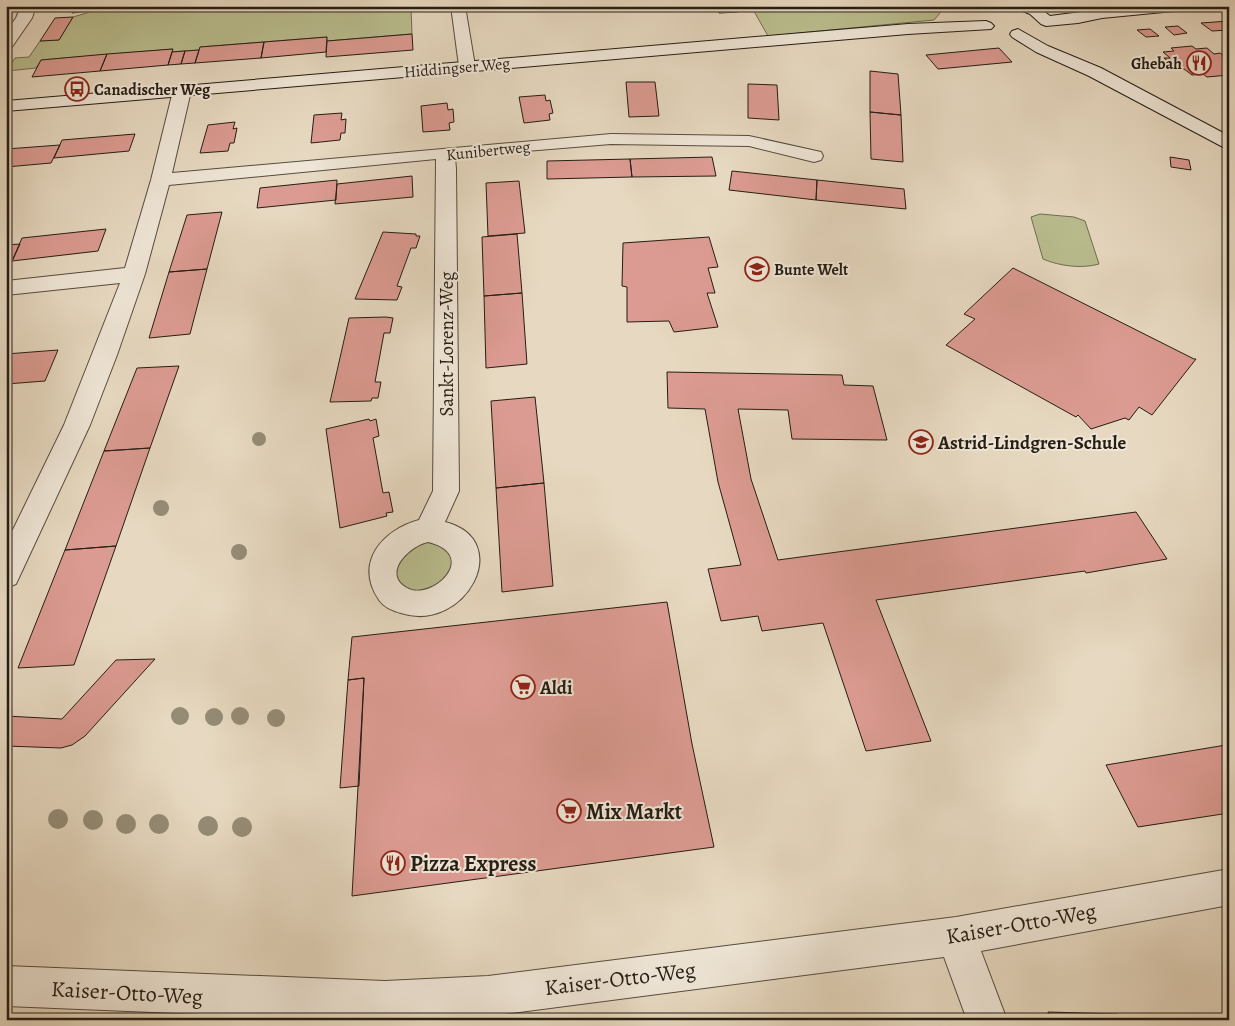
<svg xmlns="http://www.w3.org/2000/svg" width="1235" height="1026" viewBox="0 0 1235 1026" font-family="Alegreya,serif">
	<style>
		.green { fill: #babe8f; stroke: #706e52 }
		.building { fill: #dc9b92; stroke: #251d14 }
		.lines { fill: none; stroke-linecap: round; stroke-linejoin: round }
		.minor-casing { stroke: #564c3f; stroke-width: 2 }
		.secondary-casing { stroke: #251d14; stroke-width: 2 }
		.minor { fill: #efe6d7; fill-rule: evenodd }
		.secondary { fill: #efe6d7; fill-rule: evenodd }
		.tree { fill: #958c76 }
		.labels { text-anchor: middle; stroke-width: 4; stroke-linejoin: round; paint-order: stroke }
		.far-poi-label { font-size: 16px; font-weight: bold; fill: #251d14; stroke: #efe6d7; text-anchor: start }
		.far-street-label { font-size: 16px; fill: #251d14; stroke: #efe6d7 }
		.street-label { font-size: 19px; fill: #251d14; stroke: #efe6d7 }
		.poi-label { font-size: 19px; font-weight: bold; fill: #251d14; stroke: #efe6d7; text-anchor: start }
		.near-poi-label { font-size: 22px; font-weight: bold; fill: #251d14; stroke: #efe6d7; text-anchor: start }
		.near-street-label { font-size: 22px; fill: #251d14; stroke: #efe6d7 }
	</style>
	<rect width="100%" height="100%" fill="#e7d9c1"/>
	<filter id="stains"><feTurbulence type="fractalNoise" baseFrequency=".004" numOctaves="4"/><feColorMatrix values="0 0 0 0 .2 0 0 0 0 .09 0 0 0 0 .02 0 0 0 .5 -.17"/></filter>
	<radialGradient id="worn" r=".72"><stop offset=".6" stop-color="#630" stop-opacity="0"/><stop offset="1" stop-color="#630" stop-opacity=".3"/></radialGradient>
	<!-- green -->
	<path class="green" d="M123,6H411L412,34L327,41V37L200,47L199,50L172,52V49L41,60L36,68L7,71L15,58L29,57L40,41L59,40L73,17L100,9Z
		M751,6H946L934,20L768,36Z
		M1040,214L1074,217L1085,221L1099,264C1082,269 1059,266 1043,259L1031,217Z
		M420,541H436L454,558L448,579L424,592L408,590L397,580L395,574L396,563Z"/>
	<!-- building -->
	<path class="building" d="M411,6H429V9L412,11Z
		M715,6H734L738,12L719,13Z
		M89,8L88,11L72,13L73,9Z
		M73,17L59,40L40,41L55,18Z
		M1229,21V30L1212,31L1201,23Z
		M1178,26L1187,33L1174,35L1165,27Z
		M1150,29L1159,36L1146,37L1137,30Z
		M412,34L413,50L326,57L327,41Z
		M327,37L326,52L261,58L264,42Z
		M264,42L261,58L195,63L200,47Z
		M1192,46L1196,49L1207,48L1214,54L1220,53L1229,60V72H1225L1229,75L1207,77L1203,74L1192,75L1184,69L1178,70L1164,58H1170L1163,52L1174,51L1171,48Z
		M999,48L1012,62L938,69L926,55Z
		M173,49L168,65L100,71L107,54Z
		M199,50L195,63L181,64L185,51Z
		M185,51L181,64L168,65L172,52Z
		M107,54L100,71L32,77L41,60Z
		M870,71L898,74L901,115L870,112Z
		M626,82H655L659,116L629,117Z
		M748,84L777,85L779,120L748,118Z
		M545,95L546,101L550,100L553,113L549,114L550,120L524,123L519,97Z
		M447,103L448,110L453,109L454,122L449,123L450,130L423,132L421,106Z
		M870,112L901,115L903,162L871,159Z
		M342,113L341,120L346,119L345,133H341L340,140L311,143L314,115Z
		M235,122L233,129L237,128L234,143H230L228,151L200,153L208,125Z
		M135,134L129,151L54,158L62,140Z
		M60,145L51,163L6,167V149Z
		M712,157L716,176L632,177L630,159Z
		M1170,157L1189,160L1191,170L1171,167Z
		M630,159L632,177L547,179V161Z
		M732,171L817,180L816,200L729,190Z
		M412,176L413,197L335,204L337,184Z
		M337,180L336,200L257,208L260,188Z
		M817,180L904,189L906,209L816,200Z
		M519,181L525,233L488,236L486,183Z
		M222,212L207,269L169,272L187,215Z
		M106,229L98,251L12,261L22,238Z
		M383,232L416,234V236H420L416,248H411L397,286L402,287L397,300L355,299Z
		M517,234L522,293L484,296L482,237Z
		M709,237L718,267L708,268L715,293H707L718,327L674,332L669,321L627,322V287L622,286L623,243Z
		M20,244L10,266H6V245Z
		M1013,268L1194,359H1196L1152,415L1139,407L1129,420L1125,418L1091,429L1078,415L1076,417L946,345L975,319L964,314Z
		M207,269L190,334L149,338L169,272Z
		M522,293L527,364L486,368L484,296Z
		M386,317L393,318L390,333H384L375,382H381L378,398H372L371,401L330,402L349,318Z
		M58,350L45,381L6,384V354Z
		M179,366L150,448L104,451L137,368Z
		M667,372L842,375L844,385L873,386L887,440L792,439L788,410L738,409L751,479L778,560L1136,512L1167,559L1086,573L1085,571L876,600L931,741L866,751L823,623L762,631L758,616L721,621L708,569L741,565L718,482L705,409L668,408Z
		M535,397L544,483L496,488L491,401Z
		M369,419L370,421L376,419L379,436L373,438L383,493L389,492L393,512L386,513L387,516L340,528L326,429Z
		M150,448L116,546L65,550L104,451Z
		M544,483L553,586L502,592L496,488Z
		M116,546L74,665L18,668L65,550Z
		M667,602L692,744L714,847L352,896L364,678L348,680L352,637Z
		M155,659L85,736L72,745L61,748L6,746V716L62,719L116,660Z
		M364,678L359,786L340,788L348,680Z
		M1226,745L1229,749V813L1138,827L1106,765Z
		M1048,1012L1118,1014L1119,1020H1050Z"/>
	<g class="lines">
		<!-- minor casing -->
		<g class="minor-casing">
			<path id="minor" d="M21,6H36L32,18L12,47L6,49V32L16,18Z
				M451,6H465L475,66L473,69H461L459,66Z
				M182,86L188,87L191,91L172,173L611,134L749,136L821,152L823,156L821,160L814,162L749,146L611,144L455,157L456,169L459,491L445,522C516,540 465,634 401,613C393,611 384,607 379,600C354,563 382,530 419,520L433,491L436,159L169,185L145,274L117,355L90,425L16,584L6,588V544L64,425L120,283L6,295V281L125,268L151,180L173,91L176,87ZM428,542C481,555 432,602 407,588C381,574 409,546 428,542Z
				M1229,869V905L981,951L1007,1020H967L944,957L488,1016L407,1020H346L6,1006V966L385,981L488,976L956,917Z"/>
		</g>
		<!-- secondary casing -->
		<g class="secondary-casing">
			<path id="secondary" d="M1016,6H1037L1050,16L1128,6H1191L1189,9L1184,10L1102,18L1078,23L1046,26L1041,24L1030,14L1018,9Z
				M986,21L991,23L994,26L991,29L908,34L6,111V101L908,24Z
				M1018,29L1048,46L1101,68L1229,136V148L1223,147L1089,76L1036,52L1012,37L1010,34L1012,31Z"/>
		</g>
		<!-- minor -->
		<use href="#minor" class="minor"/>
		<!-- secondary -->
		<use href="#secondary" class="secondary"/>
	</g>
	<!-- trees -->
	<g class="tree">
		<circle cx="259" cy="439" r="7"/>
		<circle cx="161" cy="508" r="8"/>
		<circle cx="239" cy="552" r="8"/>
		<circle cx="180" cy="716" r="9"/>
		<circle cx="240" cy="716" r="9"/>
		<circle cx="214" cy="717" r="9"/>
		<circle cx="276" cy="718" r="9"/>
		<circle cx="58" cy="819" r="10"/>
		<circle cx="93" cy="820" r="10"/>
		<circle cx="126" cy="824" r="10"/>
		<circle cx="159" cy="824" r="10"/>
		<circle cx="208" cy="826" r="10"/>
		<circle cx="242" cy="827" r="10"/>
	</g>
	<!-- icons -->
	<defs>
		<g id="restaurant-ring" transform="scale(1.25)"><circle r="9.5" fill="#efe6d7" stroke="#8f2418" stroke-width="1.5"/><path d="M-5-6h1v4h1v-4h1v4h1v-4h1v5L-1.5 .5V6h-2V.5L-5-1ZM5-6V6H3V1.5H1.5Q1.5-4 5-6Z" fill="#8f2418"/></g>
		<g id="bus-ring" transform="scale(1.25)"><circle r="9.5" fill="#efe6d7" stroke="#8f2418" stroke-width="1.5"/><path d="M-5-6H5V4H4V6H2V4H-2V6H-4V4H-5ZM-3.5-4V0h7V-4ZM-3.5 1.2v1.5H-2V1.2ZM2 1.2v1.5H3.5V1.2Z" fill="#8f2418"/></g>
		<g id="school-ring" transform="scale(1.25)"><circle r="9.5" fill="#efe6d7" stroke="#8f2418" stroke-width="1.5"/><path d="M0-5L7-2L0 1L-7-2ZM-4 1L0 2.5L4 1V4Q0 6-4 4Z" fill="#8f2418"/></g>
		<g id="supermarket-ring" transform="scale(1.25)"><circle r="9.5" fill="#efe6d7" stroke="#8f2418" stroke-width="1.5"/><path d="M-6-5.5h2.5l.6 2H6L4.5 2H-2.5L-4.4-4H-6ZM-1.5 3.2a1.3 1.3 0 1 0 .1 0ZM3 3.2a1.3 1.3 0 1 0 .1 0Z" fill="#8f2418"/></g>
	</defs>
	<g fill-rule="evenodd">
		<use href="#restaurant-ring" x="1199" y="63"/>
		<use href="#bus-ring" x="77" y="89"/>
		<use href="#school-ring" x="757" y="269"/>
		<use href="#school-ring" x="921" y="442"/>
		<use href="#supermarket-ring" x="523" y="687"/>
		<use href="#supermarket-ring" x="569" y="811"/>
		<use href="#restaurant-ring" x="393" y="863"/>
	</g>
	<g class="labels">
		<!-- far-poi labels -->
		<g class="far-poi-label">
			<text x="1182" y="69" text-anchor="end">Ghebah</text>
			<text x="94" y="95">Canadischer Weg</text>
			<text x="774" y="275">Bunte Welt</text>
		</g>
		<!-- far-street labels -->
		<g class="far-street-label">
			<text transform="translate(457 67) rotate(-5)" y="6">Hiddingser Weg</text>
			<text transform="translate(488 150) rotate(-6)" y="6">Kunibertweg</text>
		</g>
		<!-- street labels -->
		<g class="street-label">
			<text transform="translate(446 344) rotate(-90)" y="7">Sankt-Lorenz-Weg</text>
		</g>
		<!-- poi labels -->
		<g class="poi-label">
			<text x="938" y="449">Astrid-Lindgren-Schule</text>
			<text x="540" y="694">Aldi</text>
		</g>
		<!-- near-poi labels -->
		<g class="near-poi-label">
			<text x="586" y="819">Mix Markt</text>
			<text x="410" y="871">Pizza Express</text>
		</g>
		<!-- near-street labels -->
		<g class="near-street-label">
			<text transform="translate(1021 923) rotate(-10)" y="8">Kaiser-Otto-Weg</text>
			<text transform="translate(620 978) rotate(-7)" y="8">Kaiser-Otto-Weg</text>
			<text transform="translate(127 992) rotate(3)" y="8">Kaiser-Otto-Weg</text>
		</g>
	</g>
	<!-- margin -->
	<rect width="1235" height="1026" fill="none" stroke="#e7d9c1" stroke-width="25"/>
	<rect x="8" y="8" width="1220" height="1011" fill="none" stroke="#251d14" stroke-width="2.5"/>
	<rect x="12" y="12" width="1210" height="1001" fill="none" stroke="#251d14"/>
	<rect width="100%" height="100%" filter="url(#stains)"/>
	<rect width="100%" height="100%" fill="url(#worn)"/>
</svg>
